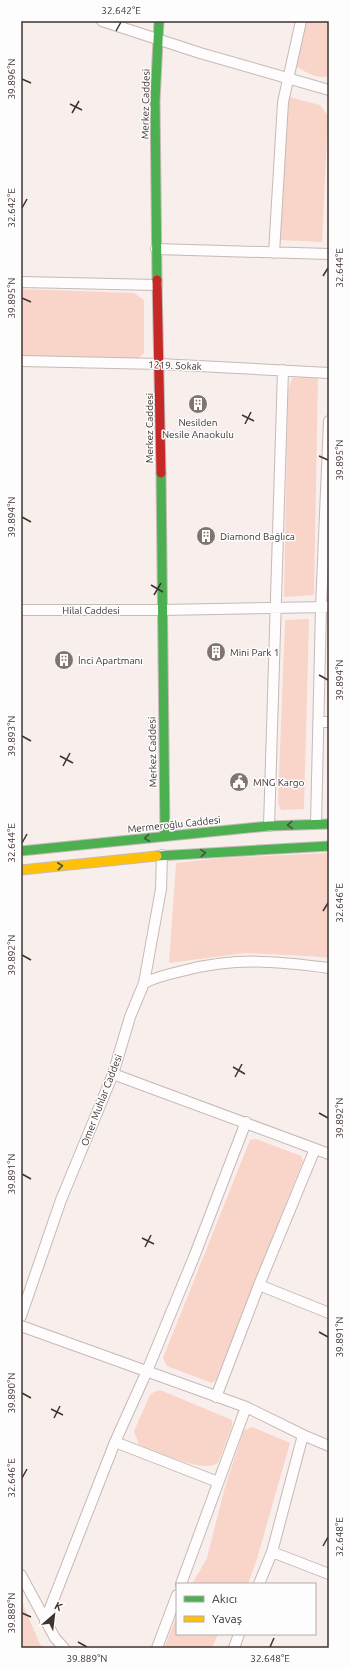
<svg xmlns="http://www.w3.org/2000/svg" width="350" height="1669" viewBox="0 0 350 1669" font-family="Ubuntu,sans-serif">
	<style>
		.green { fill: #f9d5c9 }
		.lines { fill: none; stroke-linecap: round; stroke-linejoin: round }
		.street-casing { stroke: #c4bab7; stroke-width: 12 }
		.fast-casing { stroke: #c4bab7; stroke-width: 11 }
		.slow-casing { stroke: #c4bab7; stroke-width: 11 }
		.jam-casing { stroke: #c4bab7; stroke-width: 11 }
		.street { stroke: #fefcfc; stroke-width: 10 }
		.fast { stroke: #4caf50; stroke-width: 9 }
		.slow { stroke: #ffc107; stroke-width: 9 }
		.jam { stroke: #c62828; stroke-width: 9 }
		.oneway { stroke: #435839 }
		.ticks { fill: none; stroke: #3f332f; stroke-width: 1.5 }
		.labels { text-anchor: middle; stroke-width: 3; stroke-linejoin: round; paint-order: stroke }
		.street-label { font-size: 10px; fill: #3f332f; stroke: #fdfdfd }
		.poi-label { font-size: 10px; fill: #3f332f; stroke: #fdfdfd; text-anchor: start }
		.neatline { fill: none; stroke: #3f332f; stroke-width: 1.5 }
		.ticks-label { font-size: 10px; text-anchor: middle; fill: #3f332f }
	</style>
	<rect width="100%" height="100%" fill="#f8eeeb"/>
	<!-- green -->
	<path class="green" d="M306,21H329V76C318,80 306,72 297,67Z
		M289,97L320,105L328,116L322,242L280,240Z
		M21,289L134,293L144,300V353L138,359L21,356Z
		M318,376L314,595L284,597L288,391L292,378Z
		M309,619L304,809L281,810L278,803L285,620Z
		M329,853V958L309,956L245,953L169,963L176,863L222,858Z
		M256,1139L301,1156L303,1161L216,1380L212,1383L167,1366L163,1358L250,1140Z
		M160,1390L232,1420V1426L218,1463C202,1474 158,1451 139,1445L134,1431L150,1395L154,1392Z
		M252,1427L290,1443L257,1559L248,1584H192L207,1558L225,1487L244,1430Z
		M21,1600L40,1644L44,1648H21Z
		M177,1616V1634H218L212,1648H164Z"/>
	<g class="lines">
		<!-- street casing -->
		<g class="street-casing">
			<path id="street" d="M102,21L200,53L329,90
				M156,249L329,254
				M274,253L283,102L301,21
				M21,282L157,285
				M21,361L160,364L329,373
				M21,610H161L329,607
				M319,722H329
				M316,824L321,607L329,421
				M269,826L283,370
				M144,983C156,977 169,974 182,971C235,957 276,961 329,968
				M113,1074L329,1154
				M259,1285L315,1149
				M21,1316L61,1200L113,1074L130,1017L144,983L161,889L162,855
				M21,1326L246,1407L303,1435L329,1446
				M216,1397L259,1285L329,1313
				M115,1442L218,1482
				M272,1552L329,1574
				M21,1575L55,1638L64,1648
				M181,1584L246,1407
				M259,1584L272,1552L303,1435
				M45,1621L115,1442L147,1371L194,1257L246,1122
				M157,1648L177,1595
				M234,1648L239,1634"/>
		</g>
		<!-- fast casing -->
		<g class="fast-casing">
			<path id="fast" d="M157,280L155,101L159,21
				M161,473L165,836
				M21,851L269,826L329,824
				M157,856L329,846"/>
		</g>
		<!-- slow casing -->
		<g class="slow-casing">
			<path id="slow" d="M21,870L157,856"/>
		</g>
		<!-- jam casing -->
		<g class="jam-casing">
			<path id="jam" d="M157,280L161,473"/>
		</g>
		<!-- street -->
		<use href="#street" class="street"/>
		<!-- fast -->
		<use href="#fast" class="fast"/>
		<!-- slow -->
		<use href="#slow" class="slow"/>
		<!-- jam -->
		<use href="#jam" class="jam"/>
	</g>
	<!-- one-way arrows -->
	<defs><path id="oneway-chevron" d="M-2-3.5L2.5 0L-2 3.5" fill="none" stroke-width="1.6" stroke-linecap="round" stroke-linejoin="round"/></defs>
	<g class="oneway">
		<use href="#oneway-chevron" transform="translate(290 825) rotate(177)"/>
		<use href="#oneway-chevron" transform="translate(147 838) rotate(174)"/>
		<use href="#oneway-chevron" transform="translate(203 853) rotate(-3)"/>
		<use href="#oneway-chevron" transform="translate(60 866) rotate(-6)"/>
	</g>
	<!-- ticks -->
	<path class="ticks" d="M116,31L121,22M22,79L31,83M70,104L82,110M72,113L79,101M22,208L27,199M323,276L328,268M22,298L31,302M242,415L254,421M245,424L251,412M319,456L328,460M22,517L31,522M151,585L163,592M154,595L161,583M319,675L328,680M22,736L31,741M60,756L73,763M63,766L70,753M22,843L27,834M323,911L328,903M22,955L31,960M233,1067L245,1074M235,1077L242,1064M319,1113L328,1118M22,1174L31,1179M142,1238L154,1244M145,1247L151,1235M319,1332L328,1337M22,1393L31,1398M51,1409L63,1415M54,1418L60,1406M22,1478L27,1469M323,1546L328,1537M22,1613L31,1617M78,1642L87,1647M270,1647L274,1638"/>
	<!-- icons -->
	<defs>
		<g id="building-disc" transform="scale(1)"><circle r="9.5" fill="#807471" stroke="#fdfdfd"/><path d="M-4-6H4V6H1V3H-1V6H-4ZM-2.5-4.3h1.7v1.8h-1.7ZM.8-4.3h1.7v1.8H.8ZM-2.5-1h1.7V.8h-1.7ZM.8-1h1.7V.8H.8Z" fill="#fff"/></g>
		<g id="civic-disc" transform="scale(1)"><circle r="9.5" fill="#807471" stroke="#fdfdfd"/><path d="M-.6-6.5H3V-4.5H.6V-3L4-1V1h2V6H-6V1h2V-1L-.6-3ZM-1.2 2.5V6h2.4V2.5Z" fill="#fff"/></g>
	</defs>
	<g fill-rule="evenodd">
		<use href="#building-disc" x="198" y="404"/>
		<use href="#building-disc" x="206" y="536"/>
		<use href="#building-disc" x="216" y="652"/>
		<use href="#building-disc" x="64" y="660"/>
		<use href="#civic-disc" x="239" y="782"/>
	</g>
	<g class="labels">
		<!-- street labels -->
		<g class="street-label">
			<text transform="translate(145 104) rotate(-89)" y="4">Merkez Caddesi</text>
			<text transform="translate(175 365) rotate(2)" y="4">1219. Sokak</text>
			<text transform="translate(149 428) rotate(-90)" y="4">Merkez Caddesi</text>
			<text x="91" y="614">Hilal Caddesi</text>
			<text transform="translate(152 752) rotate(-91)" y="4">Merkez Caddesi</text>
			<text transform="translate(174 824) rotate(-6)" y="4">Mermeroğlu Caddesi</text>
			<text transform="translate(101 1100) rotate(-69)" y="4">Omer Muhlar Caddesi</text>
		</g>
		<!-- poi labels -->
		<g class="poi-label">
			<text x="198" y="426" text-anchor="middle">Nesilden<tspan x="198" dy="12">Nesile Anaokulu</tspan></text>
			<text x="220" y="540">Diamond Bağlıca</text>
			<text x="230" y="656">Mini Park 1</text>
			<text x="78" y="664">İnci Apartmanı</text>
			<text x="253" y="786">MNG Kargo</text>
		</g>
	</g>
	<!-- border -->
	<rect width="350" height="1669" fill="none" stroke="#fdfdfd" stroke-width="44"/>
	<!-- legend -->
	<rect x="176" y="1583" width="140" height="52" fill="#fdfdfd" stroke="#b1acab"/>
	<rect x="184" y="1596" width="20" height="6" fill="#4caf50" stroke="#b1acab"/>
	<text x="212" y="1603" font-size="12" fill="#3f332f">Akıcı</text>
	<rect x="184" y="1616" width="20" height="6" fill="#ffc107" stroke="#b1acab"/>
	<text x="212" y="1623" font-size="12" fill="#3f332f">Yavaş</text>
	<!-- north arrow -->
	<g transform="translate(54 1615) rotate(28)" stroke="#fdfdfd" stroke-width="3" paint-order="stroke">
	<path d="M0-3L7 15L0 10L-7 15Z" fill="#3f332f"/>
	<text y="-6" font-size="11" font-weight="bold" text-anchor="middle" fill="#3f332f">K</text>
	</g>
	<rect x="22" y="22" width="306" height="1625" class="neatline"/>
	<g class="ticks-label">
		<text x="121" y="14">32.642°E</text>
		<text transform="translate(11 79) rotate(-90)" y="4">39.896°N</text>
		<text transform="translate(11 208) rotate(-90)" y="4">32.642°E</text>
		<text transform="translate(339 268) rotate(-90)" y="4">32.644°E</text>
		<text transform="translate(11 298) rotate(-90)" y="4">39.895°N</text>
		<text transform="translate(339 460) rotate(-90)" y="4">39.895°N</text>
		<text transform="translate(11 517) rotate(-90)" y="4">39.894°N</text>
		<text transform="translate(339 680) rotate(-90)" y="4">39.894°N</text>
		<text transform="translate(11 736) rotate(-90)" y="4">39.893°N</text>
		<text transform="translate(11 843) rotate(-90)" y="4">32.644°E</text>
		<text transform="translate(339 903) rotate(-90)" y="4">32.646°E</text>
		<text transform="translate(11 955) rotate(-90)" y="4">39.892°N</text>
		<text transform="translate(339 1118) rotate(-90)" y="4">39.892°N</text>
		<text transform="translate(11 1174) rotate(-90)" y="4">39.891°N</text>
		<text transform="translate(339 1337) rotate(-90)" y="4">39.891°N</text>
		<text transform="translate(11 1393) rotate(-90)" y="4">39.890°N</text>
		<text transform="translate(11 1478) rotate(-90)" y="4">32.646°E</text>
		<text transform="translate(339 1537) rotate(-90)" y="4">32.648°E</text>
		<text transform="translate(11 1613) rotate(-90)" y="4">39.889°N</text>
		<text x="87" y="1662">39.889°N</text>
		<text x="270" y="1662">32.648°E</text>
	</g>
</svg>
